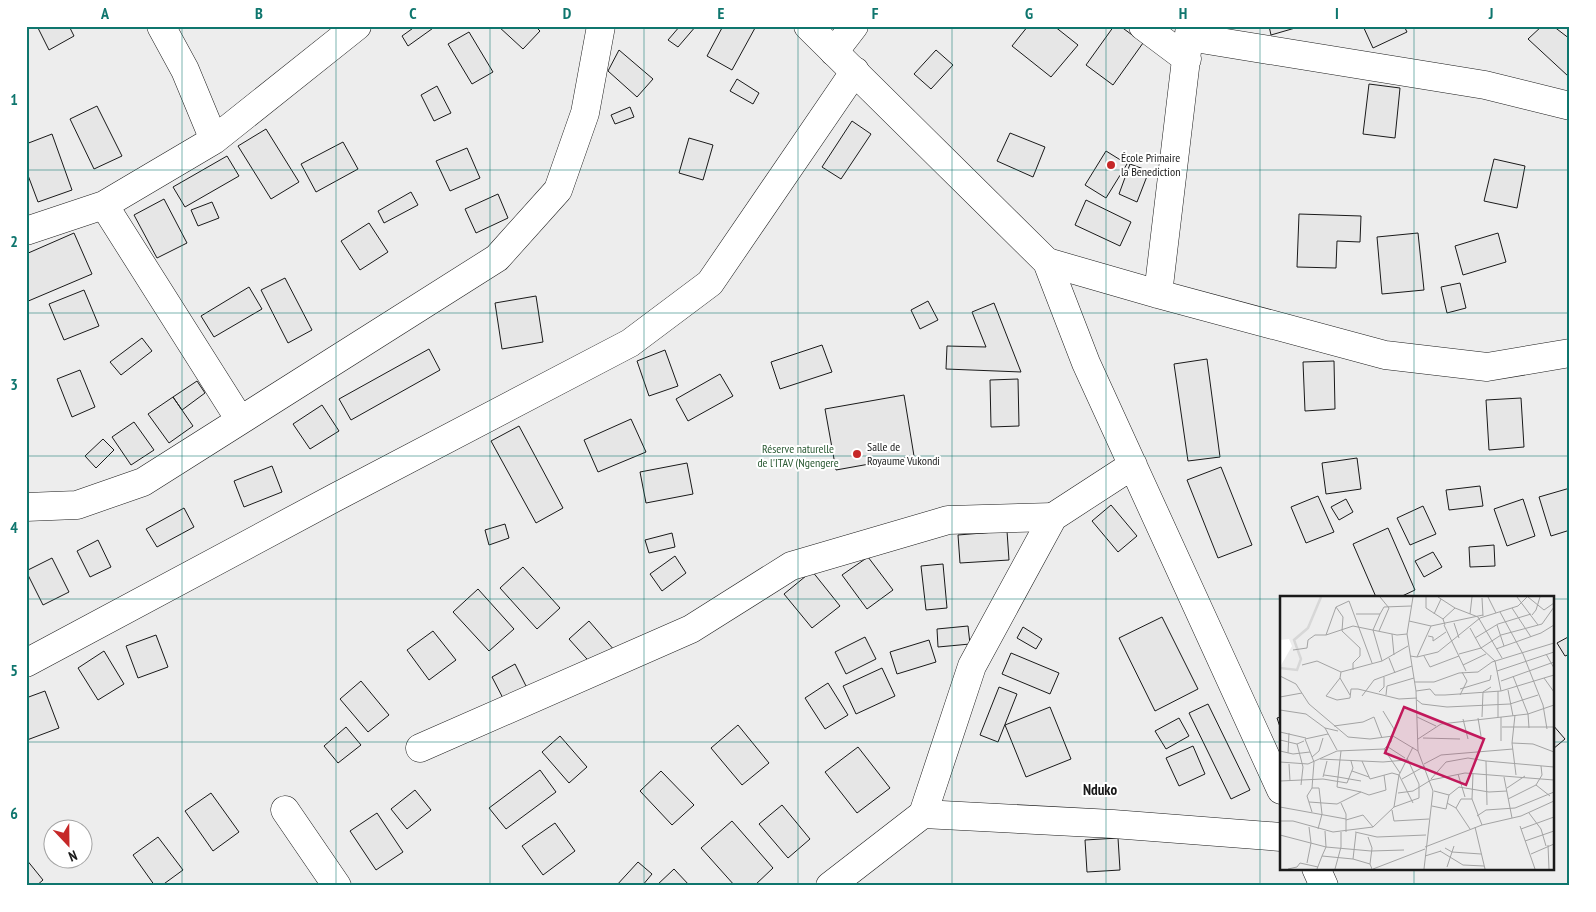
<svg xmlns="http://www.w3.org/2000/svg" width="1596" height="912" viewBox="0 0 1596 912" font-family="'PT Sans Narrow',sans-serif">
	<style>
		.green { fill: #ededed; stroke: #6a6a6a; fill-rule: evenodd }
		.building { fill: #e6e6e6; stroke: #1a1a1a }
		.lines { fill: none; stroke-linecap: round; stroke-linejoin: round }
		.street-casing { stroke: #1a1a1a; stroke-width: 29 }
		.secondary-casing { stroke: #1a1a1a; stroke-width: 29 }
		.street { stroke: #fff; stroke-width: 28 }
		.secondary { stroke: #fff; stroke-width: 28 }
		.grid { fill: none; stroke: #0f766e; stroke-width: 1; stroke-opacity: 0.55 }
		.poi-dot { fill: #c62828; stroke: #fff; stroke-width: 2 }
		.labels { text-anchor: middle; stroke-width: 4; stroke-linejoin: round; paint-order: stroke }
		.poi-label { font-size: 12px; fill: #1a1a1a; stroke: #fff; text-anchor: start }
		.park-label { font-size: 12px; fill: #2b5a34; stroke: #fff }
		.quarter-label { font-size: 15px; font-weight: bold; fill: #1a1a1a; stroke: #fff }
		.inset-river { fill: none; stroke: #d7d7d7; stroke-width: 2.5 }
		.inset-road { fill: none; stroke: #a3a3a3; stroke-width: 1 }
		.view { fill: #c2185b; fill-opacity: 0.15; stroke: #c2185b; stroke-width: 2.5 }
		.inset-edge { fill: none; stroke: #1a1a1a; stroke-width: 2.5 }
		.neatline { fill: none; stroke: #0f766e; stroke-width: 2 }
		.grid-label { font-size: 16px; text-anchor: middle; font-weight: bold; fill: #0f766e }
	</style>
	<rect width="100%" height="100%" fill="#fff"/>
	<!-- green -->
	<path class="green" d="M26,26H1570V886H26ZM1281,597H1552V868H1281ZM52,830H82V860H52Z"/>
	<!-- building -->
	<path class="building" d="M37,26H69L74,36L49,50Z
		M416,26H436L408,46L402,36Z
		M498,26H535L540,31L523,49Z
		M680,26H696L678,47L668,40Z
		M723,26H751L755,28L732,70L707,56Z
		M1028,26H1054L1078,45L1051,77L1012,46Z
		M1114,26H1120L1143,43L1113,85L1086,65Z
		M1269,26H1302L1271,35Z
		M1363,26H1404L1407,32L1373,48Z
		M1542,26H1553L1570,39V74L1568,76L1528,39Z
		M469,32L493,72L472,84L448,44Z
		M619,50L653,79L637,97L608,71Z
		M936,50L953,65L931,89L914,74Z
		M737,79L759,93L753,104L730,91Z
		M1369,84L1400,88L1395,138L1363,134Z
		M437,86L451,113L434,121L421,95Z
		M97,106L122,156L94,169L70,119Z
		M630,107L634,117L615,124L611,115Z
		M852,121L871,134L841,179L822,167Z
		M266,129L299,182L271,199L238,146Z
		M1010,133L1045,147L1033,177L997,161Z
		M52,134L72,190L38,202L26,170V144Z
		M689,138L713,145L703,180L679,173Z
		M343,142L358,169L316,192L301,164Z
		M467,148L480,178L450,191L436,161Z
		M1106,151L1127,164L1106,198L1085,185Z
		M227,156L239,176L185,207L173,187Z
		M1494,159L1525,166L1517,208L1484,201Z
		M1130,164L1149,171L1137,202L1119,194Z
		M411,192L418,205L384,223L378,211Z
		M498,194L508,218L476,233L465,209Z
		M164,199L187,243L157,258L134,215Z
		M1086,200L1131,222L1120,246L1075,225Z
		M212,202L219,218L198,226L191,210Z
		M1299,214L1361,216L1360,242L1337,241L1336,268L1297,267Z
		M369,223L388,252L360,270L341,241Z
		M74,233L92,274L26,302V254Z
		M1418,233L1424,290L1382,294L1377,237Z
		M1498,233L1506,262L1463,275L1455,246Z
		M285,278L312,330L288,343L261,290Z
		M1460,283L1466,308L1447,313L1441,287Z
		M249,287L262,309L214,337L201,316Z
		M84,290L99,326L64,340L49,304Z
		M536,296L543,342L502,349L495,303Z
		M928,301L938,320L920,329L911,310Z
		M994,303L1021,372L946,369L947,346L986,347L972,312Z
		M142,338L152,351L121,375L110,362Z
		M822,345L832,372L780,389L771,362Z
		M429,349L440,370L351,420L339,399Z
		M665,350L678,386L649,396L637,361Z
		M1207,359L1220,457L1188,461L1174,364Z
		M1334,361L1335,409L1305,411L1303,362Z
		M80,370L95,407L72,417L57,379Z
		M720,374L733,396L688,421L676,399Z
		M1018,379L1019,426L991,427L990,380Z
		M197,381L205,393L182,410L173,397Z
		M904,395L914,456L836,470L825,409Z
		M173,397L193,426L169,443L148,414Z
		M1521,398L1524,447L1489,450L1486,400Z
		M322,405L339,431L310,449L293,424Z
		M631,419L646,452L598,472L584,440Z
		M134,422L154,450L131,465L112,437Z
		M519,426L563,508L536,523L491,441Z
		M103,439L114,450L96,468L85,456Z
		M1357,458L1361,489L1326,494L1322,463Z
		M687,463L693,494L646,503L640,472Z
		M272,466L282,492L244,507L234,481Z
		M1221,467L1252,545L1218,558L1187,480Z
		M1480,486L1483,506L1449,510L1446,490Z
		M1570,488V530L1551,536L1539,497Z
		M1318,496L1334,532L1306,543L1291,507Z
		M1346,499L1353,512L1339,520L1331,507Z
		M1523,499L1535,536L1507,546L1494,509Z
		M1111,505L1137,536L1118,552L1092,521Z
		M1423,506L1436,534L1410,545L1397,518Z
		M184,508L194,527L157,547L146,529Z
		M505,524L509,538L489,545L485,530Z
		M1388,528L1415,590L1400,597H1376L1353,544Z
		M1007,531L1009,560L960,563L958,535Z
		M672,533L675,547L649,553L645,540Z
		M98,540L111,567L90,577L77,551Z
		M1494,545L1495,566L1470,567L1469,547Z
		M1433,552L1442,567L1424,577L1415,561Z
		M675,556L686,573L662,591L650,574Z
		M868,557L893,590L867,609L842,575Z
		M52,558L69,592L43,605L26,571Z
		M943,564L947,608L926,610L921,566Z
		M523,567L560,608L537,629L500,588Z
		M812,571L840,606L812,628L784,594Z
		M478,589L514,629L489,651L453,612Z
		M1162,617L1198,689L1155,711L1119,638Z
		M589,621L615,651L595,668L569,639Z
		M968,626L970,644L938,647L937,629Z
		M1023,627L1042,639L1036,649L1017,638Z
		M433,631L456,660L429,680L407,650Z
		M156,635L168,667L138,678L126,646Z
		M1570,636V654L1565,656L1557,643Z
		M865,637L876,659L846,674L835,652Z
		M929,640L936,662L897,674L890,652Z
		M104,651L124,684L98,700L78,668Z
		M1011,653L1059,673L1050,694L1002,674Z
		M515,664L528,690L505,702L492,677Z
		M882,668L895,696L856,714L843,686Z
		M361,681L389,715L368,732L340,699Z
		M828,683L848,715L825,729L805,698Z
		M999,687L1017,694L998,742L980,735Z
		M45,691L59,728L27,740L26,698Z
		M1208,704L1250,790L1231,799L1189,713Z
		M1050,707L1071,759L1026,777L1005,725Z
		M1281,717V730L1277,718Z
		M1179,718L1189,736L1166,749L1155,731Z
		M1552,724L1565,739L1553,749L1552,748Z
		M738,725L769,763L742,785L711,748Z
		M346,727L361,745L338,763L324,746Z
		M560,736L587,767L569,783L542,752Z
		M1193,746L1205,774L1179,786L1166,758Z
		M858,747L890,788L857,813L825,772Z
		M540,770L556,792L506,829L489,808Z
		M661,771L694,805L672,825L640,791Z
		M415,790L431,810L407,829L391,809Z
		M211,793L239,832L213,851L185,811Z
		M782,805L810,839L788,858L759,824Z
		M377,813L403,852L376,870L350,831Z
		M732,821L773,868L754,886H735L701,848Z
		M555,823L575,851L543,875L522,846Z
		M158,837L183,870L161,886H155L133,855Z
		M1118,838L1120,870L1087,872L1085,840Z
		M26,859L43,880L36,886H26Z
		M638,862L652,874L642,886H616Z
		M674,869L690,886H656Z"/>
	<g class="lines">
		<!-- street casing -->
		<g class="street-casing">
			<path id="street" d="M161,26L185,70L214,140
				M1143,26L1187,59
				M1189,37L1485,85L1570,106
				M834,52L854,26
				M104,205L240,420
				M26,231L104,205L214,140L357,26
				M1047,262L1158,294L1385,355L1487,367L1570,353
				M1158,294L1190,26
				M26,507L77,505L143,482L497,258L558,190L585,113L601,26
				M26,663L336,497L630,343L710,283L855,71
				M420,748L691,629L791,566L948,520L1053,517
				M285,810L337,886
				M923,814L1113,824L1281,837"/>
		</g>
		<!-- secondary casing -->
		<g class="secondary-casing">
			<path id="secondary" d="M808,26L1047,262L1086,363L1281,790
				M1316,868L1324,886
				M830,886L923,814L972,666L1053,517L1133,465"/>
		</g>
		<!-- street -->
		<use href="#street" class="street"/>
		<!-- secondary -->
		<use href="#secondary" class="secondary"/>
	</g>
	<!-- grid -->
	<path class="grid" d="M182,26V886M336,26V886M490,26V886M644,26V886M798,26V886M952,26V886M1106,26V886M1260,26V886M1414,26V597M26,170H1570M26,313H1570M26,456H1570M26,599H1281M1552,599H1570M26,742H1281M1552,742H1570M1414,868V886"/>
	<!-- markers -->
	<g class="poi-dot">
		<circle cx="1111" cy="165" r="5"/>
		<circle cx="857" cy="454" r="5"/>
	</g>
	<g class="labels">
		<!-- poi labels -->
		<g class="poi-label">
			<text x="1121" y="162">École Primaire<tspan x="1121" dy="14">la Benediction</tspan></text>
			<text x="867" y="451">Salle de<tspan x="867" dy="14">Royaume Vukondi</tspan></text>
		</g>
		<!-- park labels -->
		<g class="park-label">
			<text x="798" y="453">Réserve naturelle<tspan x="798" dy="14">de l'ITAV (Ngengere</tspan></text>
		</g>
		<!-- quarter labels -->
		<g class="quarter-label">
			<text x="1100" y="795">Nduko</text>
		</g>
	</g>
	<!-- overview -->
	<g transform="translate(1280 596)">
		<rect width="274" height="274" fill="#fff"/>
		<path d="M0,1H274V273H0V71L12,50L9,43L0,44Z" fill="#ededed"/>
		<path class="inset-river" d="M0,72L17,74L21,63L14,44L28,32L41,1"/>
		<path class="inset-road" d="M133,1L127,38L136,95L138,155L153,195L144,273M146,1V12L163,23L165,29M158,1L175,12L198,21L222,62M208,1L216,17M237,1L258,29M248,1L264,14L274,7M202,2L203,20M56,11L63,21L62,35L80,52V60L73,67V74M232,12L251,41M220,16L243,58L263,109L267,133M76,18H100L104,11L131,10M100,18L93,34L102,65M154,18L161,3M190,18L192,1M252,19L256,14L260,1M163,23L175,12M129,25L151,30M174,27L179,42M164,29L186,75M217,29L224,50M190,32L201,52L215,65L221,95M99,35L109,12L100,1M112,38L114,59M46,39L56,11L69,5L92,67M148,40L153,41V45L166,36M195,42L218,28L251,18M216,53L261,37L274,29M13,54L27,52L28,44L35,39H46L73,30L117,39L127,38M179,58L201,52L221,39L262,28L274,11M266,58L274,72M130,60L137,61L151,30L203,19M144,60L150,71L179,60M137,61L158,56L200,22L238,10L247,1M109,62L115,77M22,69L37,65L61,76L102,65L128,50M183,69L206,58M217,75L274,56M61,76L60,82L70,99M0,80L16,88L29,108L68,141L90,143L113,140L138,155M233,80L248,118L249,132M60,82L46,100L57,104L70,102L71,93H78L119,103L137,102M264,82L274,96M221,85L274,66M135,86H154L179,77L198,76L212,66L274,47M180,93L210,84L211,79M228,94L233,120M136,95L150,93L155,99H165L221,95L274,79M99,96L104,91V81M106,99L107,90L134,82M180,99L187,85L182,76M82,100L94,84L132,70M0,101L22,97M137,104L142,108L167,111L230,108L258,99M0,114L26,118L45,132L58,135M235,119L232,147L236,179M137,121L156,130M202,121L203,96L211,91M218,121V95M198,122L201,140M183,123L188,143M54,130L83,126L94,121L102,142M222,131H274M45,132L57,154M0,136L26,142M143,142L180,143M138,143L161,128L248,118L274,109M0,144L17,148L24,145M221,145V121M232,147L253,148L274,156M17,148L23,171L21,189M108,151L125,162M104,153L120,177M0,155L13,158L30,156M8,157L9,137M32,161L39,155L43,142M40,163L103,166L126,164M82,165L90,183L112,177L119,179L133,207M0,166L28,168L57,155L104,153L111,146L114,133L103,115M34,166L25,143L48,138M9,168L10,185M144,168L161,159L233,153M72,175L89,181M178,178L185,201M193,178L192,203L202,229M44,179L58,181L61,155M43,181L47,165M224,181L232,222M122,183L145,170M151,183L166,166L188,162L206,165M0,185L43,183L67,187L73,172L71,165M81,185L58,181L57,191L81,196M256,189L270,200M32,192H39L42,218L38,233M227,192L245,180M154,195L169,199M118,197L133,195L151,184L185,177L274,184M228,203L256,189L262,179L261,170M29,206L57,208L81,196L89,199L106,194L104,179M61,207L66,218V236M167,207L176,212L190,233M207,209L206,165L274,171M152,210L166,213L169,199L179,191L209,196L227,195M0,211L66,223M114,211L139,202V188L127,162M176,212L181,203H192M112,214L114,225L149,223M32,216L27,200L32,192L34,166M249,217L261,233L266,250M197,220L206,214L235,212L274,196M66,224L83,219L93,231M0,225H13L53,236L93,231L114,211L119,179L133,151M240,230L255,273M195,231L205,273M241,233L274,221M75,236L97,241L146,239M0,239L46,251L91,255L124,254M88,241L92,252L90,268M245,245L274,235M268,249L269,273M145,251L202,229L241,220L274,205M165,252L172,256L201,258M160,255L183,269L204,270M251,258L274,248M42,260L46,251L45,235M145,260L161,255M73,263L76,237M27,267L31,247L29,231M167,271L174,250M8,273L17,271L20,267L38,271M37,273L42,260L73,263L90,268L92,273M55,273L61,251V236M93,273L145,253"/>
		<path class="view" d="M124,111L204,143L186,189L105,157Z"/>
		<rect width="274" height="274" class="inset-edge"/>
	</g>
	<!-- border -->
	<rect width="1596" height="912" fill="none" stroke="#ffffff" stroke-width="55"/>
	<!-- north arrow -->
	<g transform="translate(68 844) rotate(158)"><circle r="24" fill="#ffffff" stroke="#a3a3a3"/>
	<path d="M0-4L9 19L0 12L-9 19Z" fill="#c62828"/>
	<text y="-8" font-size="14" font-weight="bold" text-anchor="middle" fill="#1a1a1a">N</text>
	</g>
	<rect x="28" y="28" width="1540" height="856" class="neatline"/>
	<g class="grid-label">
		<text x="105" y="19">A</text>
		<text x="259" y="19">B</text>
		<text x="413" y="19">C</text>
		<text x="567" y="19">D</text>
		<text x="721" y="19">E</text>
		<text x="875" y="19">F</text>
		<text x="1029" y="19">G</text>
		<text x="1183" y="19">H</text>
		<text x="1337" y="19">I</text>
		<text x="1491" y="19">J</text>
		<text x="14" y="105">1</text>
		<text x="14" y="247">2</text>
		<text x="14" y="390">3</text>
		<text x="14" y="533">4</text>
		<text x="14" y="676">5</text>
		<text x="14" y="819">6</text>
	</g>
</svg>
